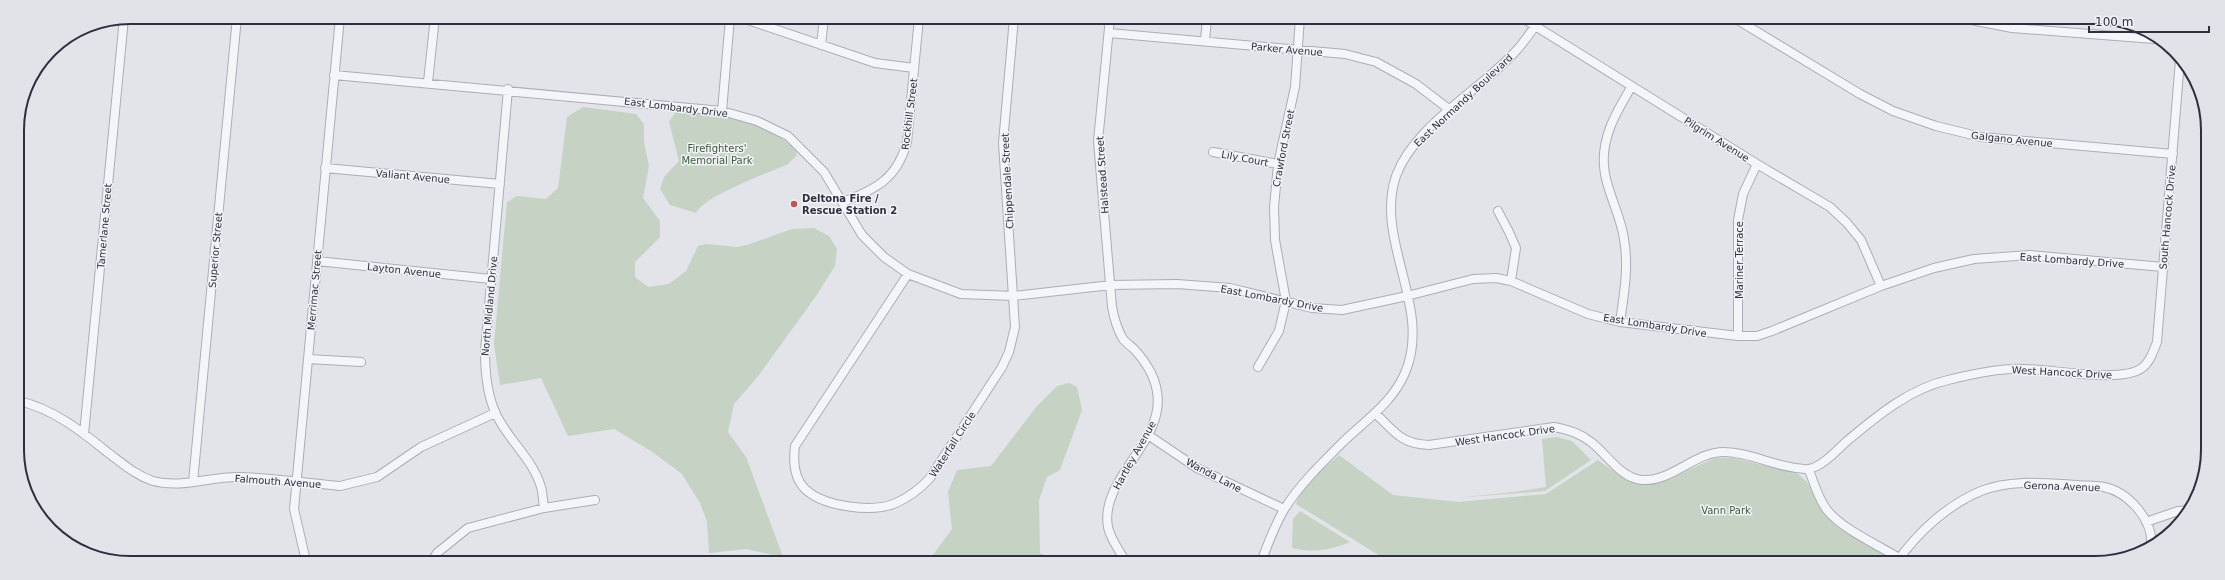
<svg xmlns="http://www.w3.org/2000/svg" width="2225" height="580" viewBox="0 0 2225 580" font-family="'DejaVu Sans',sans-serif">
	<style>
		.green { fill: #c5d2c4 }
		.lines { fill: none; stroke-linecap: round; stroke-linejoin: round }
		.minor-casing { stroke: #abaeb6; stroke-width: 10 }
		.minor { stroke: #f4f5f8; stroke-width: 8 }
		.poi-dot { fill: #c15554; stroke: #f2f3f7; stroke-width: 1.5 }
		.labels { text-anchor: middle; stroke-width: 3; stroke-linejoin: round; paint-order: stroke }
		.street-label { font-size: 10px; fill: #2c303f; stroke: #f2f3f7 }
		.park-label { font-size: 10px; fill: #3b5a3a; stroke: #f2f3f7 }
		.poi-label { font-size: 10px; font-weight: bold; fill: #2c303f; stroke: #f2f3f7; text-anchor: start }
		.rim { fill: none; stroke: #2c303f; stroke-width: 2 }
	</style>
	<rect width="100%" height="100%" fill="#e2e4e9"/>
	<!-- green -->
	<path class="green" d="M583,107L636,114L644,124V142L649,166L643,198L660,221V237L635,262V277L648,287L669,284L686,271L698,246L706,244L737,247L747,245L792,229L814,228L829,236L837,249L835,266L816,296L759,375L734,404L728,432L746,457L783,557L746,549L709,553L707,522L700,503L682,474L651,451L614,429L568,436L541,378L500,385L494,344L507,202L517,196L546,199L558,188L567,117Z
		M677,110C719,115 765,119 797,151L796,156L788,164C768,173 704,196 696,213L670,205L660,189L664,177L679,161L669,122Z
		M1069,383L1077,387L1082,410L1060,470L1047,477L1039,500L1040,553C1056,563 1076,550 1092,562H923L933,555L952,529L948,492L957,470L991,466L1037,406L1057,386Z
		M1557,437L1572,441L1591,460L1545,491L1455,498L1514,492L1546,487L1542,439Z
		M1339,455L1393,495L1459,502L1546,494L1598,460L1619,475L1637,483H1659L1715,458H1734L1798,474L1807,482L1825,515L1856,538L1884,550L1890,559L1889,563L1378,562L1380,556L1296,504C1302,484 1324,469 1339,455Z
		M1300,511L1350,542C1331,550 1312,553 1292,548L1293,519Z"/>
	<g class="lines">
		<!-- minor casing -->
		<g class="minor-casing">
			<path id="minor" d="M742,18L875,63L914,68
				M1110,18L1098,141L1112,307C1114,318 1117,329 1123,339C1126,343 1131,346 1134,349C1145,361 1155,376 1157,392C1166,441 1099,479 1108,527C1110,538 1120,552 1126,562
				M1524,19L1757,164L1830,207L1847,223L1861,240L1881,286
				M1736,19L1860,94L1893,111L1936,126L1981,137L2173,154
				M1966,19L2012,28L2154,39
				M1109,33L1345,54L1376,62L1416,84L1450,110
				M1205,41L1207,18
				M821,45L824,18
				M334,75L722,111L757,121L788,136L824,172L862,235L884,257L908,274L961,294L1014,296L1111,285L1177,284L1230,288L1312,308L1342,310L1407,296L1473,279L1496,278L1511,281L1588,314L1620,322L1738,336H1757L1772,331L1881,286L1934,268L1974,259L2030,255L2163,267
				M428,82L435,17
				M508,89L485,351C485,371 487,395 496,414C508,440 533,459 541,487C543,494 543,502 544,508
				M722,111L730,18
				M1213,152L1278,164
				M325,168L500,184
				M843,202C876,189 897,179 907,142L919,18
				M1498,211L1509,232L1516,248L1511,281
				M317,261L491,279
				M908,274L795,446C793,461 794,478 805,489C824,507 873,513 896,503C909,497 921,488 930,478L1002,367L1009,352L1015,327L1003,143L1014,18
				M1620,322C1624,294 1629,267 1624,239C1621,217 1609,196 1605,174C1599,141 1615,114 1632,86
				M1738,336V220L1743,194L1757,164
				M308,359L361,362
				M1258,367L1279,331L1286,301L1275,240L1274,207L1278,164L1295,87L1300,18
				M19,401C53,409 80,430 107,452C122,463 135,475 153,481C182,489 211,476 240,477C274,478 307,483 340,486L377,477L421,447L495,413
				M1376,414C1395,432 1401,444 1429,445L1554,427C1567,429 1581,434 1591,442C1607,454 1620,478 1642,480C1672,482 1694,452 1724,452C1749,452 1771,465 1796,468C1800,468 1806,470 1809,469C1823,466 1837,450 1847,441C1877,416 1909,389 1948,380C1968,375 1991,370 2011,369C2041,366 2119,385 2142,368C2150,362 2153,352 2157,342L2180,60
				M84,434L124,18
				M1148,435L1197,468L1284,509
				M1809,470C1814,483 1818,498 1827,510C1842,529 1878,545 1899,558
				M193,482L237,17
				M2146,522L2178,511L2190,510
				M306,561L294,509L340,17
				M432,561L437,553L468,528L544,508L595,500
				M1261,562C1268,544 1275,524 1285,508C1301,483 1323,462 1344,441C1367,419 1392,403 1405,373C1433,308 1374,241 1396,176C1414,126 1479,91 1514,53C1524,43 1532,30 1540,19
				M1896,563C1917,533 1947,505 1981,491C2011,479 2045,483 2077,485C2085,486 2095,485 2104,487C2128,492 2154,520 2151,546"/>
		</g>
		<!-- minor -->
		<use href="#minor" class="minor"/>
	</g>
	<!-- markers -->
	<circle class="poi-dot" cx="794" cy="204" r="4"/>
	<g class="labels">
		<!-- street labels -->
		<g class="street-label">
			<text transform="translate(1287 49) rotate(5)" y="4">Parker Avenue</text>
			<text transform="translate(1463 100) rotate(-43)" y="4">East Normandy Boulevard</text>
			<text transform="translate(676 107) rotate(7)" y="4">East Lombardy Drive</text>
			<text transform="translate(909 114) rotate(-83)" y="4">Rockhill Street</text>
			<text transform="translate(1717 139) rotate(32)" y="4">Pilgrim Avenue</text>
			<text transform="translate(2012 139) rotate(6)" y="4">Galgano Avenue</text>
			<text transform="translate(1283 148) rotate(-79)" y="4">Crawford Street</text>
			<text transform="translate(1245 158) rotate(11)" y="4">Lily Court</text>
			<text transform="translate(1102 175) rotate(-94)" y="4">Halstead Street</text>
			<text transform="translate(413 176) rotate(5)" y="4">Valiant Avenue</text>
			<text transform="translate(1007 181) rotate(-93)" y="4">Chippendale Street</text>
			<text transform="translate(2167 217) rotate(-85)" y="4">South Hancock Drive</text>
			<text transform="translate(104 226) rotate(-85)" y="4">Tamerlane Street</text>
			<text transform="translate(215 250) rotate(-85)" y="4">Superior Street</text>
			<text transform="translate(1739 260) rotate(-90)" y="4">Mariner Terrace</text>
			<text transform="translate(2072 260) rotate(4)" y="4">East Lombardy Drive</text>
			<text transform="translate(404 270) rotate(6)" y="4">Layton Avenue</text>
			<text transform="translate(314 290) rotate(-85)" y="4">Merrimac Street</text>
			<text transform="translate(1272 298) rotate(11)" y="4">East Lombardy Drive</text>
			<text transform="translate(489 306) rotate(-85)" y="4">North Midland Drive</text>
			<text transform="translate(1655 325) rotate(9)" y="4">East Lombardy Drive</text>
			<text transform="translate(2062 372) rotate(3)" y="4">West Hancock Drive</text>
			<text transform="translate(1505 435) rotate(-8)" y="4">West Hancock Drive</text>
			<text transform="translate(952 444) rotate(-57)" y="4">Waterfall Circle</text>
			<text transform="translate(1134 455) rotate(-61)" y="4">Hartley Avenue</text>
			<text transform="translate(1214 475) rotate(28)" y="4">Wanda Lane</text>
			<text transform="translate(278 481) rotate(4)" y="4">Falmouth Avenue</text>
			<text transform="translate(2062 486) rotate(2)" y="4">Gerona Avenue</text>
		</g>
		<!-- park labels -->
		<g class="park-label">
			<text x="717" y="152">Firefighters'<tspan x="717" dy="12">Memorial Park</tspan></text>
			<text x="1726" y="514">Vann Park</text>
		</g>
		<!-- poi labels -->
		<g class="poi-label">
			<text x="802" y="202">Deltona Fire /<tspan x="802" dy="12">Rescue Station 2</tspan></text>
		</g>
	</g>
	<!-- crop -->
	<path d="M0 0H2225V580H0ZM130 24H2095A106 106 0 0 1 2201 130V450A106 106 0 0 1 2095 556H130A106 106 0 0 1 24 450V130A106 106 0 0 1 130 24Z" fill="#e2e3e8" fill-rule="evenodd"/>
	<path class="rim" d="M130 24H2095A106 106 0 0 1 2201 130V450A106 106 0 0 1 2095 556H130A106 106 0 0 1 24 450V130A106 106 0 0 1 130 24Z"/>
	<!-- scale -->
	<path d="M2089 26v6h120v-6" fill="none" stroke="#2c303f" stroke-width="2"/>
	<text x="2095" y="26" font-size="12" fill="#2c303f" stroke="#f2f3f7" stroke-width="3" paint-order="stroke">100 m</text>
</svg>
